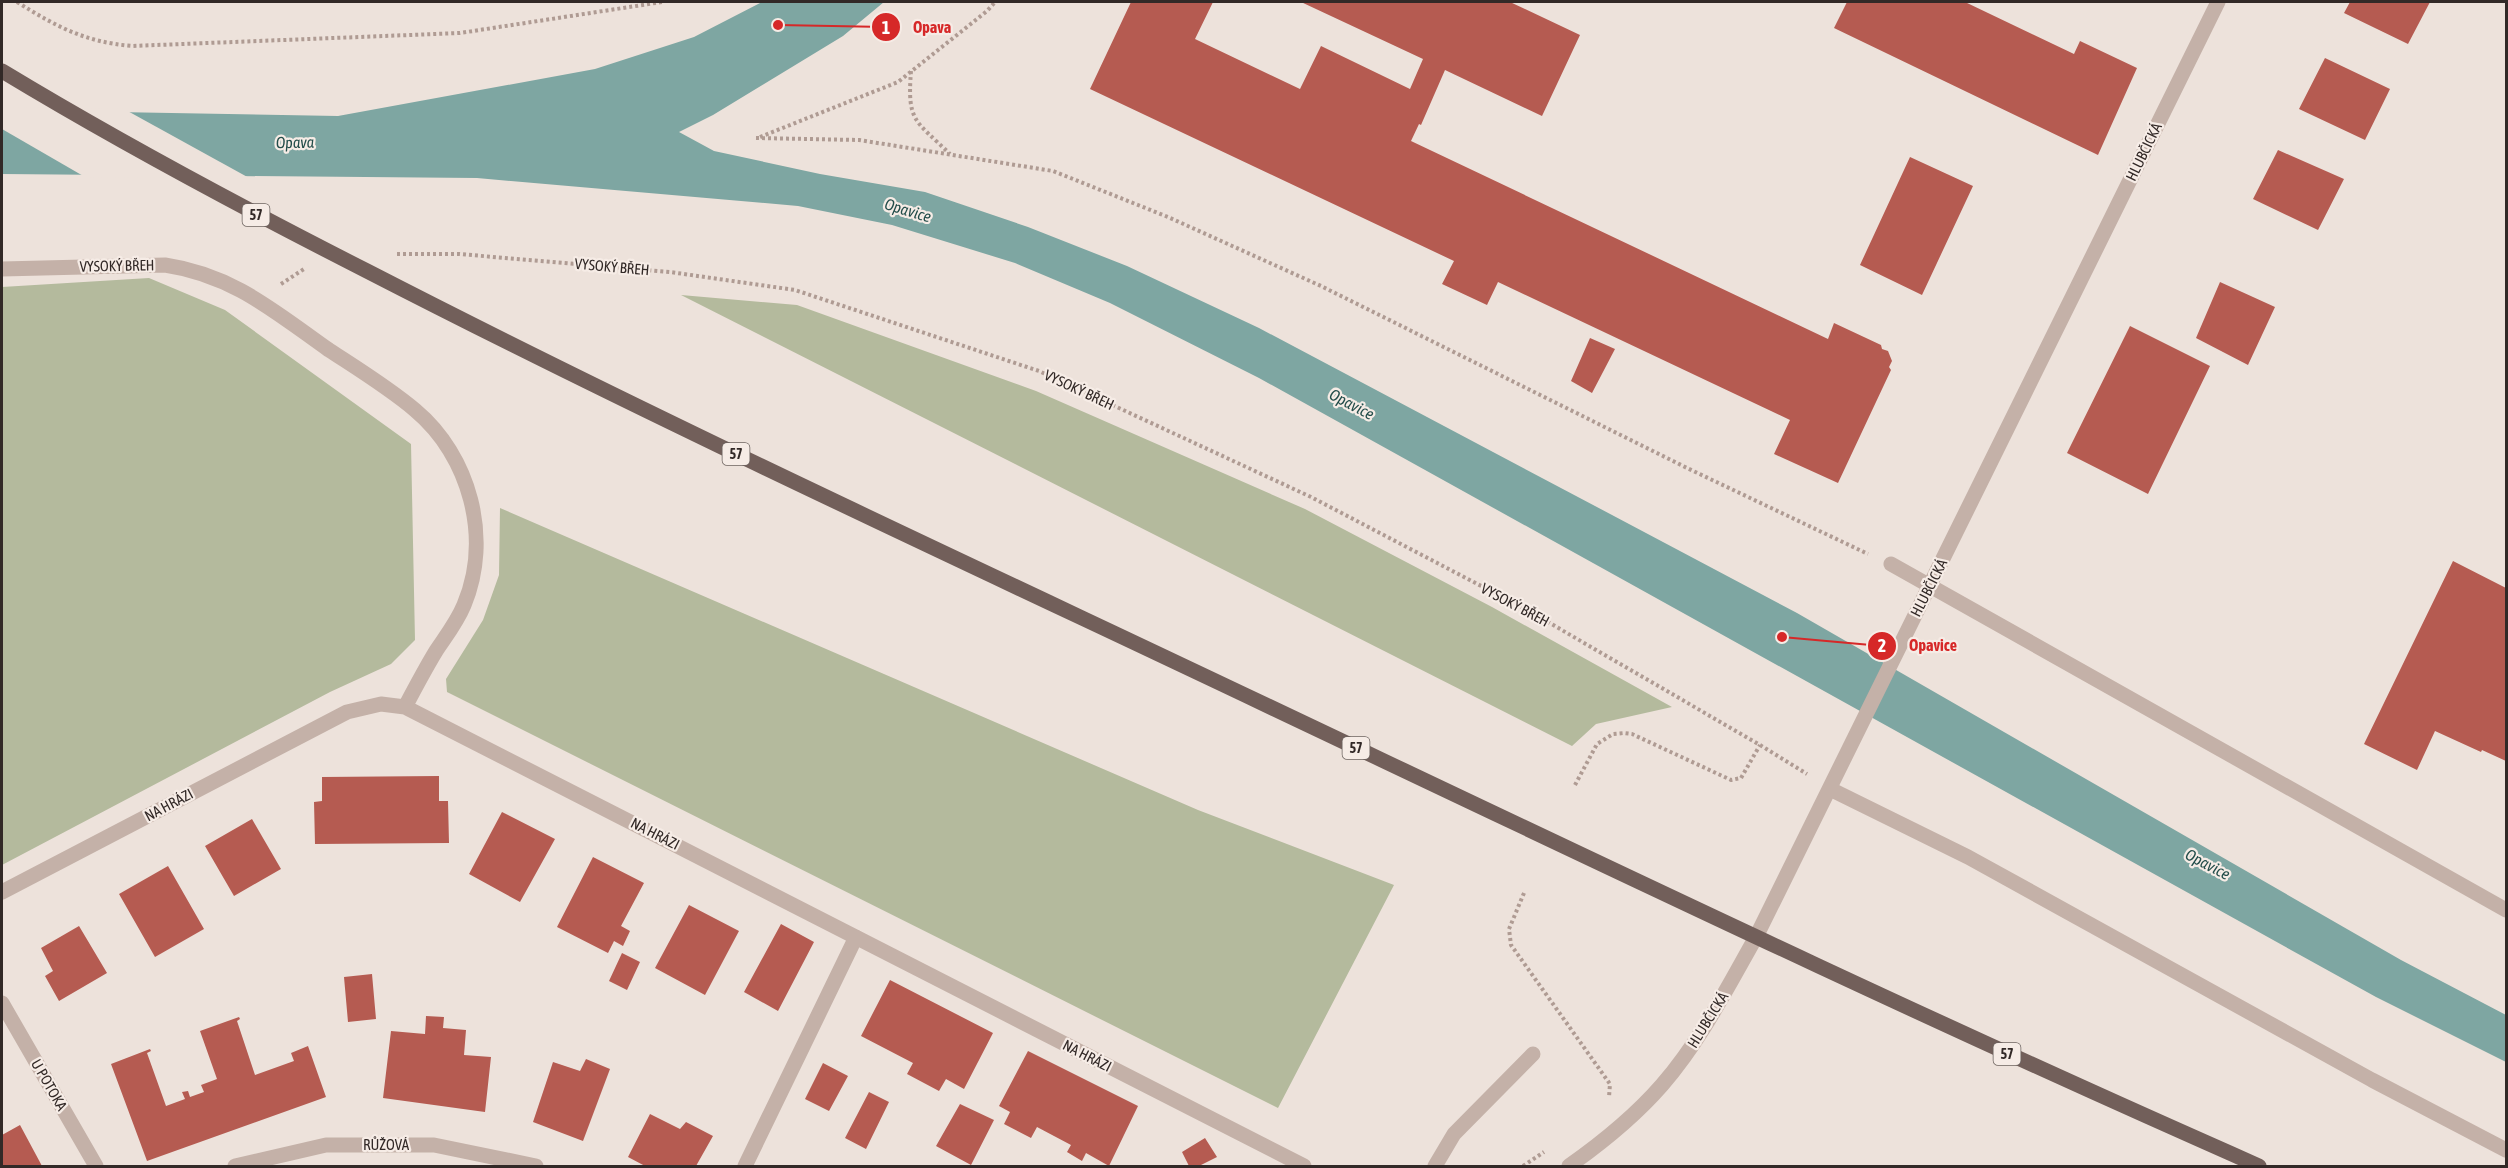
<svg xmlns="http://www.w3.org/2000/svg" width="2508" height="1168" viewBox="0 0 2508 1168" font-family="'Asap Condensed',sans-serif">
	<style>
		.green { fill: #b4ba9d }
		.water { fill: #7ea6a2 }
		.pier { fill: #ede2db }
		.building { fill: #b55b51 }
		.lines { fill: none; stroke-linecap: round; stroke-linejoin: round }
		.path { stroke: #af9b93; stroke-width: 4; stroke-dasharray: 3 3; stroke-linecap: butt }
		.service { stroke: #c4b1a8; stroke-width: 15 }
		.minor { stroke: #c4b1a8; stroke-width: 15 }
		.primary { stroke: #725f5a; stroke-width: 15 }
		.labels { text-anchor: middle; stroke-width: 4.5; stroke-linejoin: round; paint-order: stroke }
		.shield { fill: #f6ece6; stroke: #6d6460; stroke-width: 1.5 }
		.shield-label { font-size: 14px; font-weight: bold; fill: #322927 }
		.street-label { font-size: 15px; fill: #322927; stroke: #f6ece6 }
		.water-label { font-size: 16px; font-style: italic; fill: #234d4a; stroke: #f6ece6 }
		.leader { fill: none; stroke: #d62828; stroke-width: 2 }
		.callout-dot { fill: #d62828; stroke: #f6ece6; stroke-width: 2 }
		.mark-label { font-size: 18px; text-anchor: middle; font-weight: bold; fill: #fff }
		.callout-label { font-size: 16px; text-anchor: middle; font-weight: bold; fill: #d62828; stroke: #f6ece6; stroke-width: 4.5; stroke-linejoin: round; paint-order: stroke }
	</style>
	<rect width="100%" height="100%" fill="#ede2db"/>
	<!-- green -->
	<path class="green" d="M149,278L225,310L411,444L415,640L391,664L330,692L2,865V287Z
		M681,295L797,305L1036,391L1305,509L1492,607L1672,707L1596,724L1572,746Z
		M500,508L1198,810L1394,885L1278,1108L447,692L446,679L483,620L499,575Z"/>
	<!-- water -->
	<path class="water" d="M762,2H884L843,36L713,115L679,132L714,151L820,174L925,192L1028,227L1127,266L1259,328L1797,613L2401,960L2506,1015V1062L2376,997L1259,378L1110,303L1015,263L892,225L798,206L477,178L2,174V110L338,116L595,69L694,37Z"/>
	<!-- pier -->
	<path class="pier" d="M2,107L124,109L251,179L85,177L2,129Z"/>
	<!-- building -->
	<path class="building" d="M1131,2H1213L1195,39L1300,89L1321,46L1410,89L1423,59L1301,2H1510L1580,35L1542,116L1445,70L1421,125L1419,124L1411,141L1828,339L1834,323L1881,345L1882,349L1888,351L1892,361L1889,367L1891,370L1838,483L1774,454L1790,420L1498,282L1487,305L1442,284L1454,261L1090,89Z
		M1847,2H1965L2074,54L2080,41L2137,68L2098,155L1834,28Z
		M2350,2H2430L2408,44L2344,13Z
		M2325,58L2390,89L2365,140L2299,109Z
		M2278,150L2344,179L2318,230L2253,199Z
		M1910,157L1973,186L1922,295L1860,265Z
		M2220,282L2275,307L2248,365L2196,338Z
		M2130,326L2210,366L2148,494L2067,453Z
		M1590,338L1615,349L1592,393L1571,381Z
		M2453,561L2506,588V761L2482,750L2481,752L2435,731L2417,770L2364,744Z
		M439,776V801H448L449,843L315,844L314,802L322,801V777Z
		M502,812L555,839L520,902L469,874Z
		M252,819L281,869L234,896L205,846Z
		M593,857L644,883L621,926L630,931L623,946L614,941L608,953L557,927Z
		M168,866L204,929L155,957L119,894Z
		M689,905L739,931L705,995L655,968Z
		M781,924L814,942L778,1011L744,992Z
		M79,926L107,973L59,1001L45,976L53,971L41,948Z
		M622,953L640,962L627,990L609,981Z
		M372,974L376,1019L348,1022L344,977Z
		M890,980L993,1033L964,1089L946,1079L939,1091L907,1074L913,1063L861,1036Z
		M426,1016L444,1017L443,1028L466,1030L464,1055L491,1057L485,1112L383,1098L391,1031L425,1034Z
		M239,1017L240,1019L237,1021L255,1075L294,1061L291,1053L308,1046L326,1097L147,1161L111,1064L150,1049L151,1051L147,1053L166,1106L185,1099L182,1092L188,1091L190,1097L204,1092L201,1085L217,1079L200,1031Z
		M1028,1051L1138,1106L1109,1166L1086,1153L1082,1161L1067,1152L1071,1145L1037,1127L1031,1138L1004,1124L1010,1112L999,1106Z
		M586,1059L610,1069L583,1141L533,1122L553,1062L580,1071Z
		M823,1063L848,1076L829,1111L805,1099Z
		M869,1092L889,1102L866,1149L845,1138Z
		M960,1104L994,1120L971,1165L936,1146Z
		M650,1114L680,1129L686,1122L713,1136L696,1166H645L628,1157Z
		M20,1125L42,1166H2V1135Z
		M1205,1138L1217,1157L1199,1166H1189L1182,1152Z"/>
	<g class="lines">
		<!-- path -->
		<path class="path" d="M17,2C57,27 85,42 132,46L460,33L662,2
			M911,71C907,122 915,120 950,154
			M760,137L898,82L987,11L995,2
			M756,138L859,140L1053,171L1168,217L1321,286L1687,468L1868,554
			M397,254H459L670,272L795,290L1039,371L1311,497L1529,611L1760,745L1807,774
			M281,284L304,269
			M1575,785L1597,744L1613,734L1624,733L1632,734L1731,780L1741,778L1760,745
			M1524,893L1509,929L1511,945L1610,1084L1609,1097
			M1523,1166L1544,1152"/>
		<!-- service -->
		<path class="service" d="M1891,564L2506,910
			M1435,1166L1454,1134L1533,1054"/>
		<!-- minor -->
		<path class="minor" d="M2,269L165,265C233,275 275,312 329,350C358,369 389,388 415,410C470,456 492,538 464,605C457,622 446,636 436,651C425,669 415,688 405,707
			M1830,789L1968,857L2372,1080L2506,1150
			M2,892L347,712L381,704L405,707L1304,1166
			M2,1003L96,1166
			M235,1166L326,1145H434L536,1166
			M745,1166L856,937
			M1569,1166C1603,1142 1635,1116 1662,1085C1701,1040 1727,988 1756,937L2218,2"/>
		<!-- primary -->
		<path class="primary" d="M2,71C121,143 243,208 367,271C602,392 842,505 1082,618C1473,802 1863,992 2259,1166"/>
	</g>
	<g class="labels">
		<!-- shield labels -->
		<g class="shield">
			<rect x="242.5" y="204" width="27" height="22" rx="4.5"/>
			<rect x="722.5" y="443" width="27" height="22" rx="4.5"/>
			<rect x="1342.5" y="737" width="27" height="22" rx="4.5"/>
			<rect x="1993.5" y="1043" width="27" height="22" rx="4.5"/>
		</g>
		<g class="shield-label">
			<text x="256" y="220">57</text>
			<text x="736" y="459">57</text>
			<text x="1356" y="753">57</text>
			<text x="2007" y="1059">57</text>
		</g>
		<!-- street labels -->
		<g class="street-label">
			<text transform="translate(2144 152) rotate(-64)" y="5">HLUBČICKÁ</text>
			<text transform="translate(117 266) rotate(-1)" y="5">VYSOKÝ BŘEH</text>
			<text transform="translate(612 267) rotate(5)" y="5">VYSOKÝ BŘEH</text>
			<text transform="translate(1079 390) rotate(25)" y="5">VYSOKÝ BŘEH</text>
			<text transform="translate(1929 588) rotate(-63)" y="5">HLUBČICKÁ</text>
			<text transform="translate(1515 605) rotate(28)" y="5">VYSOKÝ BŘEH</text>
			<text transform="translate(169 805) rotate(-28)" y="5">NA HRÁZI</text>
			<text transform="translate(655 834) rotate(27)" y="5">NA HRÁZI</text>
			<text transform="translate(1708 1020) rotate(-58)" y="5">HLUBČICKÁ</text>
			<text transform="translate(1087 1056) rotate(27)" y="5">NA HRÁZI</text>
			<text transform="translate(49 1085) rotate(60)" y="5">U POTOKA</text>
			<text x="386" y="1150">RŮŽOVÁ</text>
		</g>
		<!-- water labels -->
		<g class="water-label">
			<text transform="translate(295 142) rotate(-1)" y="6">Opava</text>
			<text transform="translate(908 210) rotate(17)" y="6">Opavice</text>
			<text transform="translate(1352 404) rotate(28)" y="6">Opavice</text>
			<text transform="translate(2208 864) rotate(28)" y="6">Opavice</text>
		</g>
	</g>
	<!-- callouts -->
	<path class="leader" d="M778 25L886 27M1782 637L1882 646"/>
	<g class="callout-dot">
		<circle cx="778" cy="25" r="6"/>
		<circle cx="1782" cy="637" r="6"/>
		<circle cx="886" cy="27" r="15"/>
		<circle cx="1882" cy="646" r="15"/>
	</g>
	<g class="mark-label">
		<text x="886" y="34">1</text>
		<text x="1882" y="652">2</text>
	</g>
	<g class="callout-label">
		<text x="932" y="33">Opava</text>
		<text x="1933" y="651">Opavice</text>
	</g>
	<!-- border -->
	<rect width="2508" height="1168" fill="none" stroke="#322927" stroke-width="6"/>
</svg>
